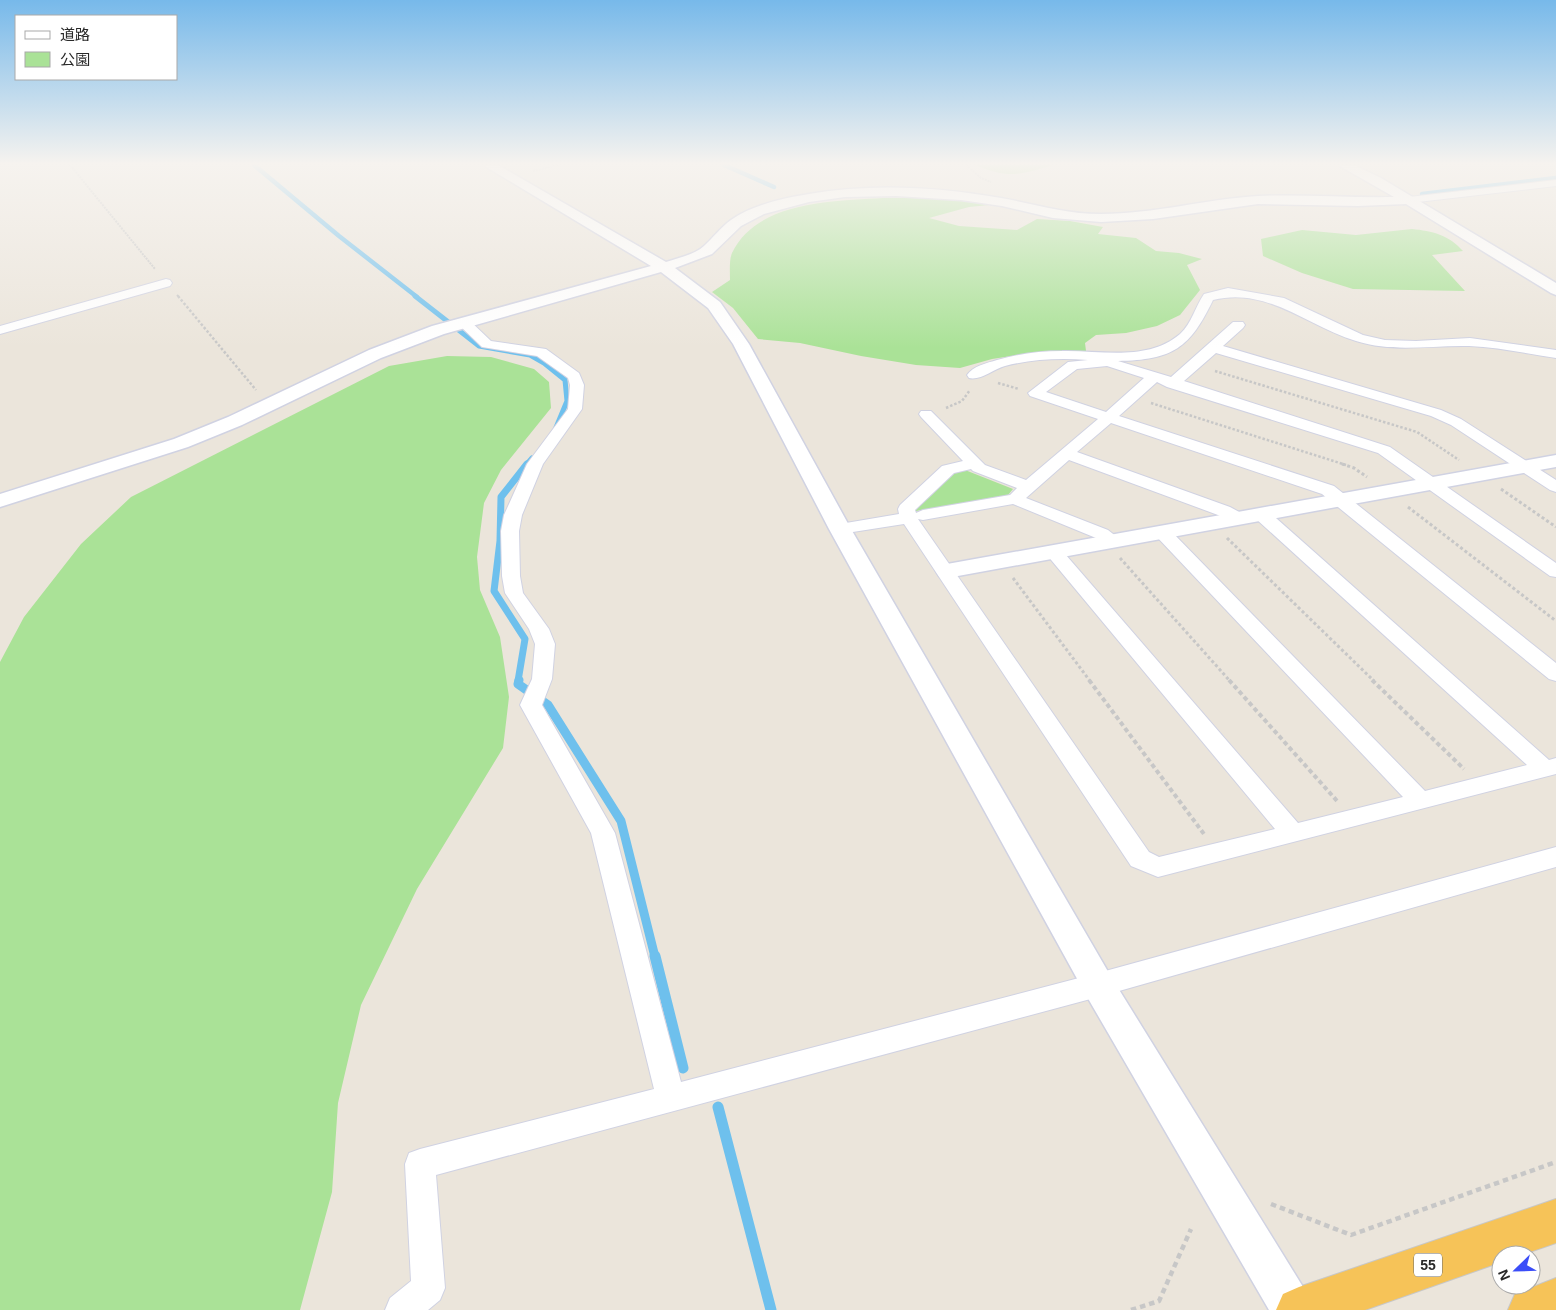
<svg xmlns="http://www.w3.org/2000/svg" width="1556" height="1310" viewBox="0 0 1556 1310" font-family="Helvetica,'Noto Sans JP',sans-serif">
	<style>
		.green { fill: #aae297 }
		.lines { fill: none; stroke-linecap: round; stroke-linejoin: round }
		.stream-far4 { stroke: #6ec0ed; stroke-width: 4.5 }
		.stream-far3 { stroke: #6ec0ed; stroke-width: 5 }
		.stream-far2 { stroke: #6ec0ed; stroke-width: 7 }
		.stream-far1 { stroke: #6ec0ed; stroke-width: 9 }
		.stream { stroke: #6ec0ed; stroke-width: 11 }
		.minor-casing { stroke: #d0d2e2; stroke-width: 2 }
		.tertiary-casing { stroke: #d0d2e2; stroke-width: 3 }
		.trunk-casing { stroke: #c7c7c7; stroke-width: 2 }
		.path-far4 { stroke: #c7c7c7; stroke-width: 2; stroke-dasharray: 2 1; stroke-linecap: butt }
		.path-far3 { stroke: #c7c7c7; stroke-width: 2.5; stroke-dasharray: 2.5 2; stroke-linecap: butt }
		.path-far2 { stroke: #c7c7c7; stroke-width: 3; stroke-dasharray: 3 2.5; stroke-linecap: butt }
		.path-far1 { stroke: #c7c7c7; stroke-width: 4; stroke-dasharray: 4.5 3; stroke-linecap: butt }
		.path { stroke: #c7c7c7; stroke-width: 4.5; stroke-dasharray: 5.5 4; stroke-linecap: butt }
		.minor { fill: #fff; fill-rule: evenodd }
		.tertiary { fill: #fff; fill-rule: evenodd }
		.trunk { fill: #f6c358; fill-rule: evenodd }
		.labels { text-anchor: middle; stroke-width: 5; stroke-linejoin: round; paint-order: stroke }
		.shield { fill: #fff; stroke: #696969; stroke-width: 1 }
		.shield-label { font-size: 14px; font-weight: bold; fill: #292929 }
	</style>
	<rect width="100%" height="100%" fill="#ebe5db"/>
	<!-- green -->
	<path class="green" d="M975,165H1053C1018,175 1010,179 975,165Z
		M883,198H943L989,205L969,207L929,218L959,226L1017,230L1037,219L1070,221L1103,227L1098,234L1136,238L1156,251L1179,253L1202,259L1187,265L1200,290L1180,315L1157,326L1126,333L1096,335L1085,343L1086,351L1037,352L992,359L960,368L916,365L861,356L800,343L758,339L733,308L712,292L730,280C730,272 729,260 732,253C757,201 833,201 883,198Z
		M1412,229C1432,231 1449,235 1463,251L1432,255L1465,291L1353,289L1302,273L1263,256L1261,239L1302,230L1356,235Z
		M447,356L491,357L534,369L549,382L551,408L501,470L484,503L477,557L480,590L500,637L509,697L503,748L417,889L361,1005L338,1103L332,1192L300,1310H0V662L24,617L81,544L131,497L389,366Z
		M965,470L1013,489L1008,495L916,511L914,507L952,472Z"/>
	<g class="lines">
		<!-- stream-far4 -->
		<path class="stream-far4" d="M254,165L339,236L417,297
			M724,165L774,187
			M1422,194L1556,178"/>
		<!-- stream-far3 -->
		<path class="stream-far3" d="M415,296L479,346L530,355L544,363L565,380L567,401L555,430
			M526,465L532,458"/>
		<!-- stream-far2 -->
		<path class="stream-far2" d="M518,681L525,639L494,591L500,541L501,497L527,464"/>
		<!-- stream-far1 -->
		<path class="stream-far1" d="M519,680L518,684L548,705L621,821L655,957"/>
		<!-- stream -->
		<path class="stream" d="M655,956L683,1068
			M718,1107L771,1310"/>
		<!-- minor casing -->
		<g class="minor-casing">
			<path id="minor" d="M1556,180V186L1409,203L1404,200L1409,197Z
				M166,279L170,280L172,283L170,286L0,334V326Z
				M1228,288L1284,298L1363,335L1385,340L1416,341L1470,338L1556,350V358C1528,354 1498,347 1469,346C1430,345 1394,353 1356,341C1308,327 1267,286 1213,300C1190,348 1173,360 1118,361L1171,377L1233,322H1243L1245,325L1243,328L1223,346L1441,410L1461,419L1556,480V492L1550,490L1451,425L1431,416L1216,353L1184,381L1390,447L1556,563V577L1550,576L1378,453L1167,387L1157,382L1119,416L1334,486L1556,663V681L1549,679L1322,494L1111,423L1077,452L1230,507L1243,514L1246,518L1243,522C1233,524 1227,519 1218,515L1069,460L1026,498L1108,530L1122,541L1119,545C1109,547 1104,543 1096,538L1013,504L923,520L918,519L1149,852L1159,857L1275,829L1047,555L1044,551L1047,547L1053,546L1059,547L1298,823L1403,797L1156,536L1153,532L1156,528L1162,527L1168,528L1425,791L1527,765L1255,518L1252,514L1255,510H1267L1549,760L1556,758V774L1158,877L1131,866L904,524L840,534L834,533L831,529L834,525L840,524L899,514L898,509L900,505L942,466L963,461L921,417L919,414L921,411H931L985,465L1026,480L1098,419L1030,396L1028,393L1068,362L1088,360C1060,358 1032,359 1005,366C994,369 980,381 969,378L967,375C973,366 987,363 997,360C1019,354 1039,351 1062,351C1101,350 1147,362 1180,334C1192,323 1195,307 1204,294ZM1107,366L1144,378L1106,412L1046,392L1077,369ZM971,469L973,471L1017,488L1010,495L923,510L916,513L915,510L954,473Z
				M464,319L469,320L491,341L546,349L579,373L584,385L582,409L543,464L522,515L519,531L520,576L523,593L549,629L555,644L552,679L542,705L615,833L681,1082L1098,973L1556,847V867L1098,997L436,1175L445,1288L440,1300L428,1310H385L390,1298L411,1281L405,1164L409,1153L420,1149L654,1089L591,833L520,705L532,679L535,644L529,629L505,593L502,576L501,531L504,515L527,464L568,409L570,385L568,378L537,356L482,347L457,323Z"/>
		</g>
		<!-- tertiary casing -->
		<g class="tertiary-casing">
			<path id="tertiary" d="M483,165H498L666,262C678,258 694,255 704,246C713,238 721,227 731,220C752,205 784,198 809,194C872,183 939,187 1001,198C1035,204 1066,214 1101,214C1154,214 1206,199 1258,196C1303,194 1349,198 1394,197L1338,165H1354L1381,178L1556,283V295L1551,293L1406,204L1358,206L1258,204L1153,219L1101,222L1053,218L1002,206L961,200L896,196L845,197L809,202L764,214L741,226L712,254L675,268L720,302L749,344L851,529L1110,975L1308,1295L1314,1310H1269L1086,995L829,529L733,344L708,308L661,272L444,334L381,358L242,425L188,447L0,507V494L174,439L228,417L369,350L432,326L651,266Z
				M1556,455V467L947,578L939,576L936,571L939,566L947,564Z"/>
		</g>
		<!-- trunk casing -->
		<g class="trunk-casing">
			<path id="trunk" d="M1556,1199V1243L1521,1255H1501V1262L1365,1310H1276L1283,1294L1299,1287Z
				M1556,1278V1310H1508L1515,1294Z"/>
		</g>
		<!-- path-far4 -->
		<path class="path-far4" d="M70,165L155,269
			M966,165L981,178L991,182
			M533,171L559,165
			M177,295L179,297"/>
		<!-- path-far3 -->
		<path class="path-far3" d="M178,296L256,390
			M1215,371L1417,432L1459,460
			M998,383L1019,389
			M1151,403L1346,465
			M946,408L962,401L970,390"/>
		<!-- path-far2 -->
		<path class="path-far2" d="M1342,464L1354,468L1367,477
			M1501,489L1556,527
			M1408,507L1556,621
			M1227,538L1374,681
			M1120,558L1230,681
			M1013,578L1090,681"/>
		<!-- path-far1 -->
		<path class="path-far1" d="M1089,680L1204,834
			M1229,680L1338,802
			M1372,680L1464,769"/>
		<!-- path -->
		<path class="path" d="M1271,1204L1351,1235L1556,1162
			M1131,1310L1159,1301L1191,1229"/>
		<!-- minor -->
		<use href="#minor" class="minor"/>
		<!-- tertiary -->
		<use href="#tertiary" class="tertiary"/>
		<!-- trunk -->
		<use href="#trunk" class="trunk"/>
	</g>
	<!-- sky -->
	<linearGradient id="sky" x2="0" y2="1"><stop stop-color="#77b9ea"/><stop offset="0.47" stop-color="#f6f3ef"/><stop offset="1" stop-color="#f6f3ef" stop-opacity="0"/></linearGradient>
	<rect width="1556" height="348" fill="url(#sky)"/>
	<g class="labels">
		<!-- shield labels -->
		<rect class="shield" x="1414" y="1253.5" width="28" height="23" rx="4"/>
		<g class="shield-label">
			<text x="1428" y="1270">55</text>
		</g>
	</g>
	<!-- legend -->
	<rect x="15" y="15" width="162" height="65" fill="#ffffff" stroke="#a9a9a9"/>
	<rect x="25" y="31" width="25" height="8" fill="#ffffff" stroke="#a9a9a9"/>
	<text x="60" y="40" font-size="15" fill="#292929">道路</text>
	<rect x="25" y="52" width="25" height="15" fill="#aae297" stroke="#a9a9a9"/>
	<text x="60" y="65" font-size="15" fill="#292929">公園</text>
	<!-- north arrow -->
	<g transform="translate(1516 1270) rotate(247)"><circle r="24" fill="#ffffff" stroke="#a9a9a9"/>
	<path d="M0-4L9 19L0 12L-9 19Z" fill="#3b4df8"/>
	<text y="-8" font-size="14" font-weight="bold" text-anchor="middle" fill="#292929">N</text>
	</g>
</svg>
